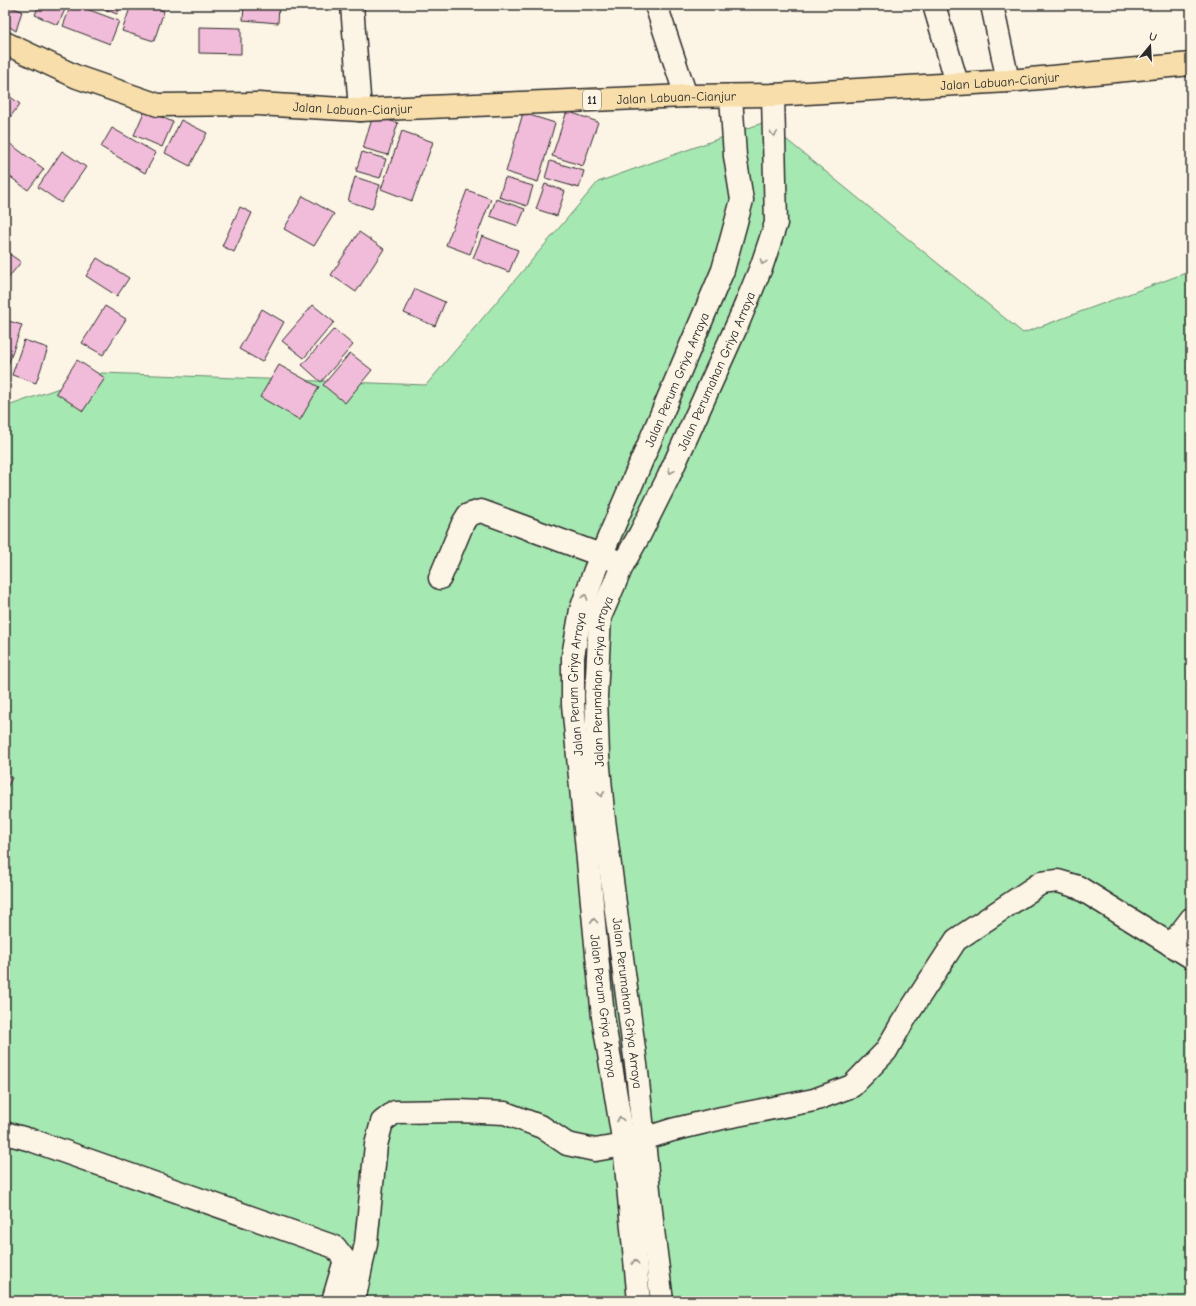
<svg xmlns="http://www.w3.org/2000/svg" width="1196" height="1306" viewBox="0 0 1196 1306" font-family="'Comic Neue',sans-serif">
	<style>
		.green { fill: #a6e8b1; stroke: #688a6e }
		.building { fill: #f1bcd9; stroke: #2b2b2b }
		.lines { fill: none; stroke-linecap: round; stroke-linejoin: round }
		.street-casing { stroke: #2b2b2b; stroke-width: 25 }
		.highway-casing { stroke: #2b2b2b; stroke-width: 25 }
		.street { stroke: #fcf5e5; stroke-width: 22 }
		.highway { stroke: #f8deab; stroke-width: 22 }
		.oneway { stroke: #949088 }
		.labels { text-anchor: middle; stroke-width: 3; stroke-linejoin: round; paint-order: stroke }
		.shield { fill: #fcf5e5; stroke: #6a6863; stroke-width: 1 }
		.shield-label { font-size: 12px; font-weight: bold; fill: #2b2b2b }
		.street-label { font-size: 13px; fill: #2b2b2b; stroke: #fcf5e5 }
	</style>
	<rect width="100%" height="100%" fill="#fcf5e5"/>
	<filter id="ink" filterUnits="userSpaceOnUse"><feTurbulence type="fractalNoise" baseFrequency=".025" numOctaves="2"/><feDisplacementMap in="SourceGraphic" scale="8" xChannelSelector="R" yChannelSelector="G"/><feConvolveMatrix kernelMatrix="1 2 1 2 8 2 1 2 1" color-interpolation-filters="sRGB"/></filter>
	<g filter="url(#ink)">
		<!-- green -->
		<path class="green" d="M765,122L1023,333L1191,271V1301H12L5,1298V407L102,373L426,385L598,182Z"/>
		<!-- building -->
		<path class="building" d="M5,5L22,11L16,31L5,24Z
			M39,5H67L58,25L35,15Z
			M71,5H76L119,21L110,44L63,26Z
			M94,5H121L117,14Z
			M131,5H147L164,11L154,41L122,31Z
			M244,5H279L278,23L243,20Z
			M199,27L241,28V54L199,53Z
			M5,93L20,104L5,124Z
			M145,110L173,122L162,147L134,135Z
			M567,111L598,122L583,166L552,156Z
			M523,113L555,123L538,182L506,172Z
			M373,116L398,123L388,155L363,148Z
			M181,120L207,133L190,166L165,153Z
			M112,128L156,153L145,173L101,147Z
			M402,131L433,142L412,201L381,189Z
			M5,140L44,169L28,190L5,173Z
			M62,151L86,167L61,203L38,187Z
			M362,152L386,159L380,178L356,171Z
			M550,161L584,171L579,188L545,178Z
			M355,177L380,185L372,209L348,201Z
			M505,178L533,186L527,206L499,197Z
			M545,184L565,191L557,216L536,209Z
			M467,190L491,199L470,254L446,245Z
			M303,196L334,214L314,246L284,229Z
			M496,199L525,209L518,226L490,216Z
			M240,207L252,213L234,252L222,246Z
			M359,232L384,249L356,292L331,275Z
			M482,236L518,250L509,272L473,258Z
			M5,251L21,262L5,282Z
			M97,258L129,278L117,296L86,276Z
			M415,289L445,302L435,326L404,313Z
			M313,305L334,322L304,358L282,341Z
			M105,306L126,319L103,355L82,343Z
			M262,309L284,322L262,362L239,349Z
			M5,320L22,325L7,368H5Z
			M334,329L353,345L321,382L302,365Z
			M24,340L48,348L36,383L12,375Z
			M350,353L372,370L345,403L323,385Z
			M77,360L105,378L83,411L56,393Z
			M279,365L319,387L300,420L260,397Z
			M5,774L12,778L5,791Z"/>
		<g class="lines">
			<!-- street casing -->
			<g class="street-casing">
				<g id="street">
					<path d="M352,5L360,110"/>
					<path d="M656,5L686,96"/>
					<path d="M934,5L957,83"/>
					<path d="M992,5L1008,81"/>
					<path d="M440,578L463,523L468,515L481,511L614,560"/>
					<path d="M1171,945L1191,919"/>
					<path d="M5,1133L31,1140L335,1247L345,1260L333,1301"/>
					<path d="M354,1301L366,1243L376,1145L382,1122L395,1112L458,1111L505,1113L542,1127L567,1144L595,1150L624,1145L672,1130L722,1118L814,1100L852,1086L886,1051L902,1023L956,940L1041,883L1058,881L1078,887L1191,957"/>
					<path id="s1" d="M639,1301L624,1145L603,1017L573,704V656L581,610L595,570L723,270L742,200L735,156L731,96"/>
					<path id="s2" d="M662,1301L653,1230L637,1072L603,812L598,756L596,696L600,617L623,564L640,534L668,478L738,323L762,265L776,223L773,95"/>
				</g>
			</g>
			<!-- highway casing -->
			<g class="highway-casing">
				<g id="highway">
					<path id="s3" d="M5,43L77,77L158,105L258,104L360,110L686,96L773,95L1008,81L1191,64"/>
				</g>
			</g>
			<!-- street -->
			<use href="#street" class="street"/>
			<!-- highway -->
			<use href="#highway" class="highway"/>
		</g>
		<!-- one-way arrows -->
		<defs><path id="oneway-chevron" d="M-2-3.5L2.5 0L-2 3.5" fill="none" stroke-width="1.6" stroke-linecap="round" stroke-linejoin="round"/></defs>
		<g class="oneway">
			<use href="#oneway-chevron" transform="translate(774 134) rotate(88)"/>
			<use href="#oneway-chevron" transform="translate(763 262) rotate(110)"/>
			<use href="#oneway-chevron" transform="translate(671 471) rotate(114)"/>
			<use href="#oneway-chevron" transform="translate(585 597) rotate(-70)"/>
			<use href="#oneway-chevron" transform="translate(601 794) rotate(85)"/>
			<use href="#oneway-chevron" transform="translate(594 921) rotate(-95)"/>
			<use href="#oneway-chevron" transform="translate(620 1119) rotate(-100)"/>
			<use href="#oneway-chevron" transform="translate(635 1262) rotate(-95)"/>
		</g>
	</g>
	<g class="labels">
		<!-- shield labels -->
		<rect class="shield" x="583" y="90" width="18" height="20" rx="3"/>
		<g class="shield-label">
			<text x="592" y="104">11</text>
		</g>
		<!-- street labels -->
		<g class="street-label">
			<text dy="5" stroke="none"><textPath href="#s3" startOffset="1008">Jalan Labuan-Cianjur</textPath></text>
			<text dy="5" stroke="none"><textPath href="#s3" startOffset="684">Jalan Labuan-Cianjur</textPath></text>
			<text dy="5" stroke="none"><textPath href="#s3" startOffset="360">Jalan Labuan-Cianjur</textPath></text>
			<text dy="5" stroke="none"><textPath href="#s2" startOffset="960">Jalan Perumahan Griya Arraya</textPath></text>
			<text dy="5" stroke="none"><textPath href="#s1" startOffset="945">Jalan Perum Griya Arraya</textPath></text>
			<text dy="5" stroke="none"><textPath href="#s2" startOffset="624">Jalan Perumahan Griya Arraya</textPath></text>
			<text dy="5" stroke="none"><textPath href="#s1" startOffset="621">Jalan Perum Griya Arraya</textPath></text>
			<text transform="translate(628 1003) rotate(83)" y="5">Jalan Perumahan Griya Arraya</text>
			<text transform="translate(604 1006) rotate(83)" y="5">Jalan Perum Griya Arraya</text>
		</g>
	</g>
	<!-- margin -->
	<rect width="1196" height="1306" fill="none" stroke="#fcf5e5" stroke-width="20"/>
	<rect x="10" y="10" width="1176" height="1286" fill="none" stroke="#2b2b2b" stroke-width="1.5" filter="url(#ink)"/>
	<!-- north arrow -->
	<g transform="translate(1150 46) rotate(18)" stroke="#fcf5e5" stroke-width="3" paint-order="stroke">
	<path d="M0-3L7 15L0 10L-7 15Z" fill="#2b2b2b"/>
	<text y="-6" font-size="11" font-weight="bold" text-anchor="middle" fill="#2b2b2b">U</text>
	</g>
</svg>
